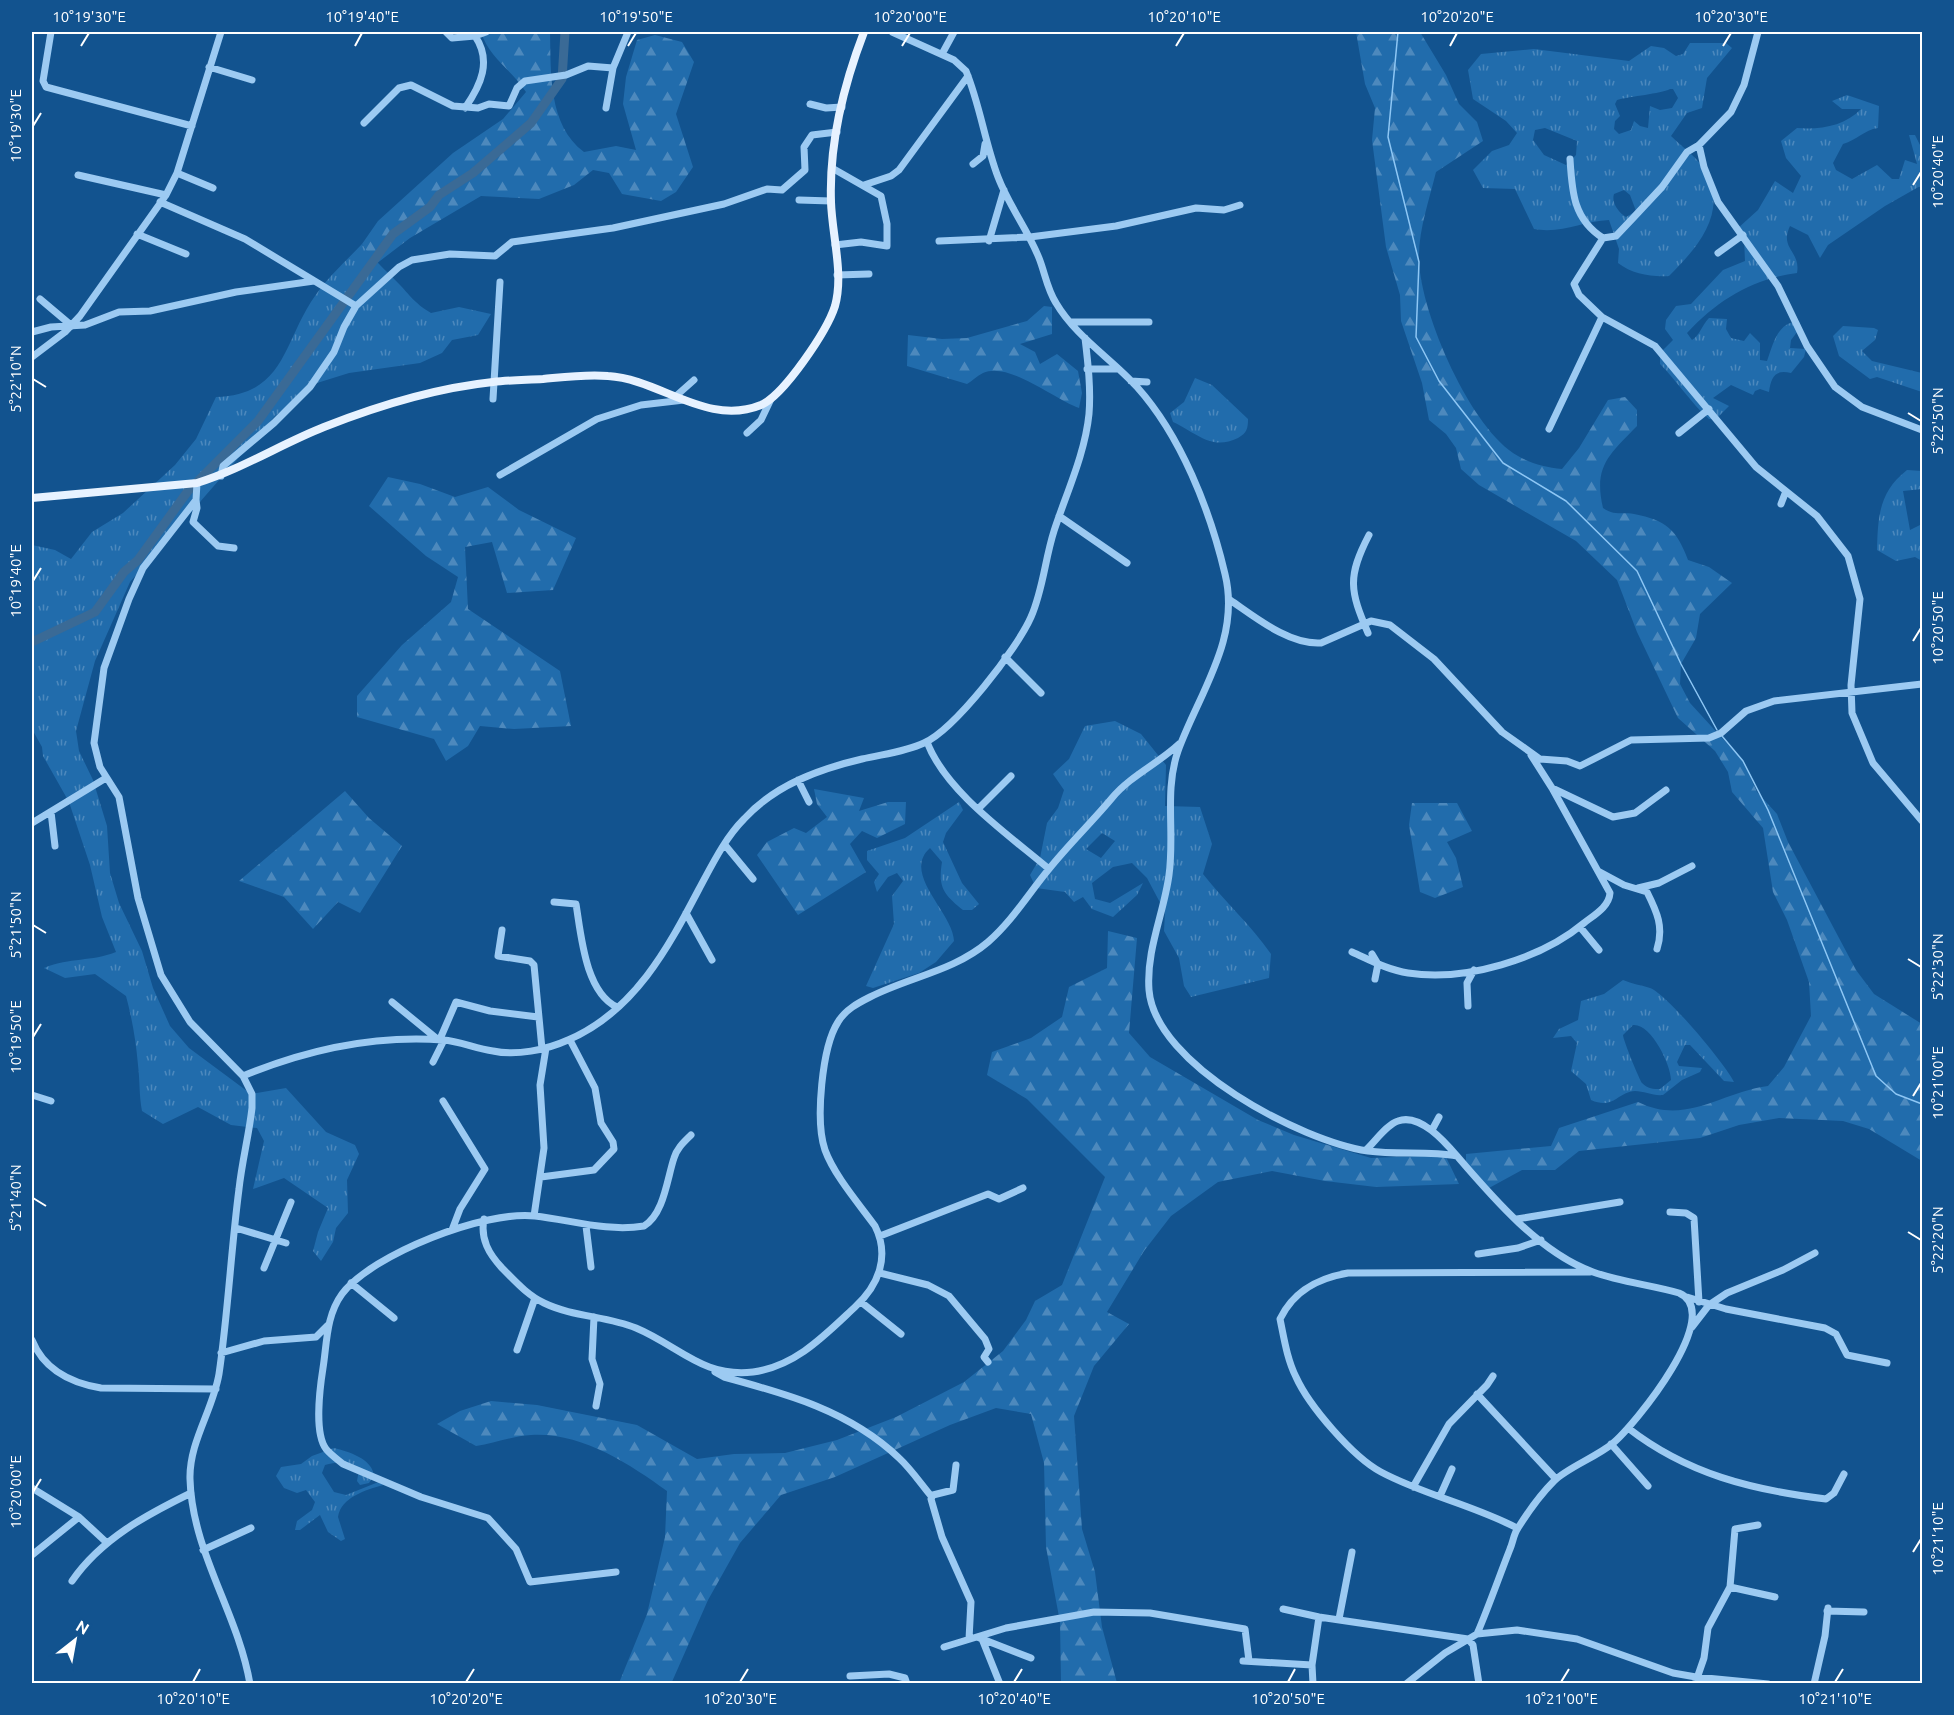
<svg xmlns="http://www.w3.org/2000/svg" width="1954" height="1715" viewBox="0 0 1954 1715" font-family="Ubuntu,sans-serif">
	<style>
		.grass { fill: url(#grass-tufts); fill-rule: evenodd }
		.forest { fill: url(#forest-firs) }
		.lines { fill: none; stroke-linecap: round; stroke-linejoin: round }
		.stream { stroke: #8ec7f5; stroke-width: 1.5 }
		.river { stroke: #3a6a96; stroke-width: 9 }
		.minor { stroke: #9ccaf2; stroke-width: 7 }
		.major { stroke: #e7f2ff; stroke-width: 8 }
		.ticks { fill: none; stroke: #fff; stroke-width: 2 }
		.neatline { fill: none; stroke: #fff; stroke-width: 2 }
		.ticks-label { font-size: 15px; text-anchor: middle; fill: #fff }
	</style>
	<defs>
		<pattern id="grass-tufts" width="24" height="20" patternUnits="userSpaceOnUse" patternTransform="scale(1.5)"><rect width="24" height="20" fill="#216cac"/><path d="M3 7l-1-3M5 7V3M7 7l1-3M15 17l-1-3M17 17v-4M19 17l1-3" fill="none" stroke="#4d89bd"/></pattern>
		<pattern id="forest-firs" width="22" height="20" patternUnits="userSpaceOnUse" patternTransform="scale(1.5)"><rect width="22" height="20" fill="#216cac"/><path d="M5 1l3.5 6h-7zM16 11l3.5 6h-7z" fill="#4d89bd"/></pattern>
	</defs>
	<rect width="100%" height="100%" fill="#12538f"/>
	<!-- grass -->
	<path class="grass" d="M1690,43H1726L1732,48L1707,78L1702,108L1687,113L1671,136C1681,146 1697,157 1704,169C1730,211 1698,247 1669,276C1651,277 1632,274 1618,263L1619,249L1609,220C1582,221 1562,234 1534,229L1515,189L1483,188L1473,170L1492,151L1509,145L1517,133L1506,121L1473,99L1468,70L1481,54L1534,49L1629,61L1651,46L1664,48L1676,56L1683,54ZM1670,89H1673L1678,98L1672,108L1660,110L1650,106L1648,128L1640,126L1634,121L1631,130L1619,134L1614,129L1615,121L1620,116L1615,104L1617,100C1631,96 1660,94 1670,89ZM1545,128L1577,141L1576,155L1566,165L1544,155L1533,140L1535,130ZM1624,190L1630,195L1636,211L1626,217C1619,213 1611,203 1614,194Z
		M1847,95L1879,106L1878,128C1864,130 1857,140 1843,144L1833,163L1836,170L1852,179L1877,165L1892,179H1899L1905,160L1917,164L1909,135H1915L1922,149V185L1885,206L1828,245L1820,258L1808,235L1790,226C1779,249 1801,251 1797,273C1752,279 1718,300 1687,333L1692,340C1700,335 1702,325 1709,318L1727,319L1726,329L1731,338L1744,341L1750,333L1760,343V360L1767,361C1774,342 1777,323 1799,321L1801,327L1791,340L1790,348L1806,349L1804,357L1791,373C1775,369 1771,377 1769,392L1760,389L1755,391L1753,395L1731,385L1713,398L1729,406L1716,419H1709C1690,402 1677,381 1660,364V353L1673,340L1665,329L1666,320L1676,306L1691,304L1723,270L1745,261L1744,238L1737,229L1758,210L1775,181L1793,193L1801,176L1786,158L1781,141L1797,128C1820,130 1845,126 1861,109H1842L1832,101Z
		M362,244C375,262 386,270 400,285C412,298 416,304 431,313L459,307L491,314L478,335L452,340L442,353L420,363L349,373L317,383L275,416L130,582L95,661L76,731L79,751L93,780L107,826L110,873L119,903L142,951L153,988L170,1026L189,1048L251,1094L286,1088L326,1132L355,1145L359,1154L347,1180L348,1213L336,1228L333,1242L321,1261L313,1251L318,1232L328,1208L284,1178L253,1189L264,1141L257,1128L231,1125L198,1107L163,1124L142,1111C139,1095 140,1081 138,1065C136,1041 132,1018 126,996L95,974L65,978L44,968C71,957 91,962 116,952L102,917L90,865L69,802L43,756L42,747L32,729V545L55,550L71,559L92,532L123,513L175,465L196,439L216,397C286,395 283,341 315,296C328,277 346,261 362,244Z
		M1843,326L1874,328L1878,330L1875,340L1862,351L1872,361L1922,373V392L1877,377L1870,379L1839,356L1833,336Z
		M1195,378L1212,385L1248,419C1248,428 1247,433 1238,438C1211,451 1197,433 1173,422L1170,413L1184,402Z
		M1907,470L1922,471V489L1903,491L1910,530L1922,524V561L1915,557L1896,561L1877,550C1878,516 1879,492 1907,470Z
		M1115,721L1141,734L1166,765L1165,806L1200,807L1212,844L1203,874C1225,902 1251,925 1271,954L1269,978L1191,997L1184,986L1179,958L1164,931L1165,912L1147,878L1132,863L1113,867L1092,883L1095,899L1110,903L1143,883L1137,895L1113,917L1092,909L1083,897L1074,902L1065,892L1036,888L1030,875L1040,858L1047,823L1058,808L1064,790L1053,774L1069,759L1085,726ZM1102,833L1115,841L1101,858L1086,849Z
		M959,802L963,810L946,833L943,842L962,883L979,904L972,910H963C943,894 938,887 942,862L930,848C901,874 953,912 954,941L936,962L919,973L873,988L866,986L894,924L892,896L903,881L897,873L888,877L877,892L874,882L879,874L867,860V851L905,838Z
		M1623,980C1632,984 1641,985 1650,988C1667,994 1726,1065 1734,1082L1724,1081L1690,1045H1685L1677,1062L1679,1066L1702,1068L1700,1072L1682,1080L1663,1095C1653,1096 1644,1091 1635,1091C1617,1092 1614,1110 1591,1100L1586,1084L1571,1071L1577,1043L1571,1036L1553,1038L1559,1029L1578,1020L1581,1001L1604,994ZM1633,1025C1651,1023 1671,1065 1671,1080L1660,1089C1653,1089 1648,1089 1642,1083C1640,1081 1623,1040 1623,1035Z
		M334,1448C349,1452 371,1458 374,1475L369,1483L360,1485L357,1481L359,1470C351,1460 336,1462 325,1465L322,1473L334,1492L346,1495L381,1481L383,1485C366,1490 341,1497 338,1517L345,1539L341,1541L328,1532L320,1515L300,1530H295L297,1521L312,1510L315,1502L306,1490L297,1493L284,1488L276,1476L281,1467L301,1464L312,1456Z"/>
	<!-- forest -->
	<path class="forest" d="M481,32H550C551,73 548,125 584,152L616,146L636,150L623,104L626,77L637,40L655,35L682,42L694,62L676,114L693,167L676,192L661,201L622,194L609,173L593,170L574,185L539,199L481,196L410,238L376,264L362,244L378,221L453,153L503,119L526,92C512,70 489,58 481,32Z
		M1356,32H1420L1446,75L1459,104L1477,122L1483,141L1436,172C1429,201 1418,231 1419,261C1421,314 1471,430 1518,456C1532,464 1546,467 1562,469L1579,448L1608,400L1625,397L1637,410V426C1610,454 1593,466 1603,508C1614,516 1622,512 1634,514C1666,520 1677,530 1688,560L1709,567L1732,583L1700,614L1696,638L1681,664L1680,684L1690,703L1743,761L1757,792L1777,814L1788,842L1856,970L1874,994L1922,1024V1161L1869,1129L1843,1121L1779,1118L1739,1125L1700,1138L1579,1151L1555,1170H1522L1489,1188L1466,1168V1154L1551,1146L1559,1128L1638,1102C1686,1126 1721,1092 1768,1086L1784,1067L1811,1016L1809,982L1787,920L1773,892L1763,828L1732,792L1728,772L1715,751L1678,718L1637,632L1617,580L1576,541L1479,485L1461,469L1456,448L1446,434L1429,420L1422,383L1401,321L1400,295L1386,247L1372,140L1375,108L1365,84Z
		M1044,306L1052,307V334L1020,344L1035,352L1040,364L1057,354L1078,371L1082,393L1079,408C1054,399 1008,361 983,373C977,376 972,381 967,384L907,366L908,335L942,339L967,338L1027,321Z
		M388,477L420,484L455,497L488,487L519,510L576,538L553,590L507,593L492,542L465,547L468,609L560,671L571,726L514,729L480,726L468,746L446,761L434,739L357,717V696L402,645L451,602L458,577L426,556L369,506Z
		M814,789L864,798L859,811L888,802H906L905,824L877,838L862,831L850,844L866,872L798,915L757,855L767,842L794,828L806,833L827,817L817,804Z
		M345,791L369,818L402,846L360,913L338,902L313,929L284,897L239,881Z
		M1412,803H1457L1472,831L1447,842L1456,858L1463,887L1435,898L1420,892L1409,825Z
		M1108,931L1137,938L1129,1033L1150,1057L1258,1120L1294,1135L1371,1158L1445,1155L1459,1184L1376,1187L1325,1181L1272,1171L1218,1182L1171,1216L1144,1251L1107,1312L1129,1324L1094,1366L1074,1416L1082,1529L1095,1572L1102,1627L1117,1683H1061L1060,1622L1046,1547L1044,1463L1031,1414L996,1408L950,1425L835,1477L781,1495L740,1543L708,1600L671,1684L619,1683L647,1614L665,1537L667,1491C628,1463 581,1432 531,1435C513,1436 494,1443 476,1446L437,1424L460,1411L491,1401L537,1405L637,1425L697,1459L734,1454L785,1453L837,1440L896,1417L964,1382L1003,1351L1026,1320L1035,1301L1062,1285L1105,1177L1027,1099L987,1075L992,1052L1031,1038L1062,1017L1069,987L1107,968Z"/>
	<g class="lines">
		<!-- stream -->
		<path class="stream" d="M1398,32L1388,137L1419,262L1416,337L1439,381L1503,463L1566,501L1637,571L1681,664L1717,730
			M1722,736L1743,761L1768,810L1876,1076L1896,1094L1922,1104"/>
		<!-- river -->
		<path class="river" d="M32,642L95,612L124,572L138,560L188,491L258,421L393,234L430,207L439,195L473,173L531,123L562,79L565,32"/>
		<!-- minor -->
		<path class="minor" d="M51,32L43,81L46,87L192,126
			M446,32L452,38L475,36L486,32
			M892,32L954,60L966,71C980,105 985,143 998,177C1009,206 1028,230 1039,258C1045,273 1047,289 1056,303C1076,337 1112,359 1137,387C1181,436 1210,510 1225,574C1241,639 1199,693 1178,751C1164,791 1175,833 1169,875C1164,913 1146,950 1149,990C1155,1065 1301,1141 1368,1151C1397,1155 1428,1151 1457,1156C1493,1198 1540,1253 1593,1272C1621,1282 1651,1285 1679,1293C1726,1313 1635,1425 1612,1444C1596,1457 1567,1468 1554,1481C1541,1494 1528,1512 1518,1528C1514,1533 1513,1542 1510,1549C1499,1577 1489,1606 1477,1634
			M942,54L954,32
			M209,67L252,80
			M810,104L826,108L842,107
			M465,108C481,85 492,61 475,36
			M606,108L613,68L628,32
			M364,123L399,88L411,85L453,106L478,108L489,104L509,106L517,88L525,81L566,75L588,66L613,68
			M1699,145L1704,167L1718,202L1778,286L1807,346L1835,387L1862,407L1922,430
			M1570,159C1572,191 1573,219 1603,238L1616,236L1634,217L1662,187L1687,152L1699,145L1731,112L1744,85L1758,32
			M973,164L983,156L985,144
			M832,168L881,196L887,224V246L861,242L835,245
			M177,173L213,188
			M78,175L166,195
			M864,185L891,176L899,170L968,76
			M799,200L831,201
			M160,202L245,239L356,306
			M137,234L186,254
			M939,241L1030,237L1116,226L1196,208L1224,210L1240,205
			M989,241L1004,190
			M1718,253L1743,235
			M837,275L869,274
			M40,299L72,326
			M1602,317L1655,346L1756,467L1817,516L1848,556L1860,599L1851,685L1852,713L1873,763L1922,821
			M1070,322H1149
			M32,332L51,327L85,325L119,312L150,311L236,292L314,281
			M32,357L65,332L80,316L166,195L177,173L221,32
			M1087,369H1117
			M1131,381L1147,382
			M676,396L694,380
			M493,399L500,282
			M1549,429L1602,317L1579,295L1574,284L1603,238
			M747,433L761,420L771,399
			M1679,433L1709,409
			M500,475L597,419L641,405L684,400
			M221,476L223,466L274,423L310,387L334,352L344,327L356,306L399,267L412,260L450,254L495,256L512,242L613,228L724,204L767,189L782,190L805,170L804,147L812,135L837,132
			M197,483L196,500L143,568L129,599L104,668L94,743L100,767L119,797L138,898L161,975L190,1022L243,1076L252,1094V1108C249,1135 242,1161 239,1189C231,1250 228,1313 219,1374C213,1410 189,1442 190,1479C192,1552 238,1613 250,1684
			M196,500L197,508L193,522L218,546L234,548
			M1781,504L1786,491
			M1059,516L1127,563
			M1230,600C1255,617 1289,645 1321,643L1371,621L1390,625L1434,659L1502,732L1540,759L1567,761L1580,766L1631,740L1709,738L1721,733L1746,711L1774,701L1922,684
			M1368,633C1350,591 1347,577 1369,535
			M1005,657L1041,693
			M927,742C946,792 1009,835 1049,869
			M798,780L809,802
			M1552,788L1613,817L1635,813L1666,790
			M979,808L1011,776
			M51,812L55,846
			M32,823L106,778
			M725,845L753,879
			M1598,871L1624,885L1647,892C1657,912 1664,927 1657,949
			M1638,888L1659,883L1692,866
			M554,902L576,904C581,934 585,992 617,1007
			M686,913L712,960
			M1580,927L1599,950
			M502,930L498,956L530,961L534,965L542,1049
			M1352,952C1370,960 1388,970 1408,973C1465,982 1541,959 1584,923C1594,915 1609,907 1610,893L1552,788L1531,755
			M1372,954L1378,964L1375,979
			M392,1002L436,1038
			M1468,1006L1467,983L1474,970
			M440,1039L456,1002L490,1011L538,1017
			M433,1062L444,1040
			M243,1076C306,1050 374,1035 443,1040C460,1041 476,1049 493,1051C516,1056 546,1050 568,1040C634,1012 668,948 699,889C712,865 725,838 744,819C775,785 819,769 862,759C883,754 905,752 924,743C955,729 1017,649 1031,617C1043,590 1045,559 1054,531C1066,494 1085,454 1089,414C1091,389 1088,363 1085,338
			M32,1095L51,1101
			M443,1101L485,1169L460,1209L452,1230
			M1432,1130L1439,1117
			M1366,1150C1375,1142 1386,1125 1398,1121C1420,1113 1445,1142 1457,1156
			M541,1177L594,1170L614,1149L613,1142L601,1123L595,1088L570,1040
			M1670,1212L1686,1213L1694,1218L1699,1302
			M534,1216L544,1148L540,1085L546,1048
			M484,1219C480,1239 489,1254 502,1268C515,1281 527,1295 544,1303C573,1317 607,1316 636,1328C679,1346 703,1378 753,1372C796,1366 825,1335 855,1307C879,1285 890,1256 875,1226C859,1204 834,1175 825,1150C815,1121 822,1047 838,1022C845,1010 858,1003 870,997C909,977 954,971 988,942C1013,920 1029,893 1049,869C1069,844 1092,822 1112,798C1130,776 1159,763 1179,744
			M1517,1219L1620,1202
			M586,1226L591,1267
			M236,1228L286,1243
			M880,1236L988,1194L999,1199L1023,1188
			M1478,1254L1518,1248L1541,1240
			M264,1268L291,1202
			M880,1273L928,1285L949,1296L985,1339L989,1349L984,1357L988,1362
			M351,1283L394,1318
			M1687,1297L1726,1309L1825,1328L1836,1334L1847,1355L1887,1363
			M861,1302L901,1334
			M594,1317L592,1359L600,1384L596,1406
			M1692,1327L1709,1305L1727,1293L1783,1270L1815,1253
			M32,1340C44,1370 71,1383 101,1388L216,1389
			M517,1350L535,1298
			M221,1353L264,1341L316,1337L328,1325
			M715,1372L724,1377C787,1394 850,1411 899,1458C911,1469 921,1484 932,1497
			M1477,1394L1556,1479
			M1628,1428C1687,1474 1752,1490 1826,1499L1834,1493L1844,1474
			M1611,1444L1648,1486
			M956,1465L953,1490L933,1495L931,1499L942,1537L971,1602L969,1639
			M1413,1487L1449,1424L1487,1385L1493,1376
			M32,1488L79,1517L106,1542
			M1440,1496L1452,1469
			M1517,1528C1473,1505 1424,1495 1381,1472C1353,1457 1309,1406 1296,1377C1287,1359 1284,1338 1280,1319C1294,1290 1319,1278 1348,1273L1590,1272
			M203,1550L251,1528
			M32,1555L79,1517
			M616,1572L530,1582L516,1549L488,1518L421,1497L343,1464C337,1459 331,1455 326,1449C314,1433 320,1387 323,1368C327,1343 326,1316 342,1294C372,1254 486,1210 535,1216C571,1220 607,1232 644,1226C664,1214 667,1179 674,1158C677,1148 684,1142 691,1135
			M72,1581C101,1539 146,1515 191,1493
			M1730,1587L1775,1597
			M1283,1609L1319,1617L1468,1639L1473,1645L1479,1684
			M1827,1611L1864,1612
			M1339,1619L1352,1552
			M977,1637L1031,1658
			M982,1639L1000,1684
			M944,1647L1006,1628L1094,1612L1150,1613L1245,1629L1249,1661
			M1243,1661L1312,1665
			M850,1676L889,1674L905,1678L907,1684
			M1313,1684L1312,1665L1319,1617
			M1406,1684L1445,1653L1477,1634L1517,1630L1577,1639L1673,1673L1696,1677L1768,1684
			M1695,1684L1704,1658L1708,1628L1730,1587L1735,1529L1758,1525
			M1814,1684L1825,1636L1828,1608"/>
		<!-- major -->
		<path class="major" d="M32,498L197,483C242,469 281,444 324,427C377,406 436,388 493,382C509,380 526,380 543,379C564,377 586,374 608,376C660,379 707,427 761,405C784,395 827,331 835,306C844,274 832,235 831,202C829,145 844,84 864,32"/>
	</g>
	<!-- ticks -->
	<path class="ticks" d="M81,46L89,33M355,46L362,33M628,46L636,33M902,46L910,33M1176,46L1184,33M1450,46L1457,33M1723,46L1731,33M33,126L41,113M1913,185L1921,172M33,379L46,387M1908,413L1921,421M33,581L41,568M1913,641L1921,628M33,925L46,933M1908,959L1921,967M33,1037L41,1024M1913,1096L1921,1083M33,1198L46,1206M1908,1232L1921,1240M33,1492L41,1479M1913,1552L1921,1539M193,1682L200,1669M466,1682L474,1669M740,1682L748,1669M1014,1682L1022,1669M1288,1682L1295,1669M1561,1682L1569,1669M1835,1682L1843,1669"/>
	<!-- border -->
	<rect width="1954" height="1715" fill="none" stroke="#12538f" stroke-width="66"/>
	<!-- north arrow -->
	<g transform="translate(75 1640) rotate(31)" stroke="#12538f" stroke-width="4.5" paint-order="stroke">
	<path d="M0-4.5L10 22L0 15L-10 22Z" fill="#ffffff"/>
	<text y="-9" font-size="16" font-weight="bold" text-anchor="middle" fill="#ffffff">N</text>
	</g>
	<rect x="33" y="33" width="1888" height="1649" class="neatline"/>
	<g class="ticks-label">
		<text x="89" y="22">10°19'30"E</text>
		<text x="362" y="22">10°19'40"E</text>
		<text x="636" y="22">10°19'50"E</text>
		<text x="910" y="22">10°20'00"E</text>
		<text x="1184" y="22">10°20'10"E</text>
		<text x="1457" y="22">10°20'20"E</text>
		<text x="1731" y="22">10°20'30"E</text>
		<text transform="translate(16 126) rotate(-90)" y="5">10°19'30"E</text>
		<text transform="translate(1938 172) rotate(-90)" y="5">10°20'40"E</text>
		<text transform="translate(16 379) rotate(-90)" y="5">5°22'10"N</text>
		<text transform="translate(1938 421) rotate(-90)" y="5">5°22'50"N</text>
		<text transform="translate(16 581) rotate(-90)" y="5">10°19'40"E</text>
		<text transform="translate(1938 628) rotate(-90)" y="5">10°20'50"E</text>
		<text transform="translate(16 925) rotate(-90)" y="5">5°21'50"N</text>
		<text transform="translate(1938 967) rotate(-90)" y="5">5°22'30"N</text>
		<text transform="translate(16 1037) rotate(-90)" y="5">10°19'50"E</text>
		<text transform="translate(1938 1083) rotate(-90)" y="5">10°21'00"E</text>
		<text transform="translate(16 1198) rotate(-90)" y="5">5°21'40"N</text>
		<text transform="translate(1938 1240) rotate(-90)" y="5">5°22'20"N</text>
		<text transform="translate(16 1492) rotate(-90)" y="5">10°20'00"E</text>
		<text transform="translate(1938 1539) rotate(-90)" y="5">10°21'10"E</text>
		<text x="193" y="1704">10°20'10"E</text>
		<text x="466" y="1704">10°20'20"E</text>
		<text x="740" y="1704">10°20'30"E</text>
		<text x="1014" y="1704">10°20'40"E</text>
		<text x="1288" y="1704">10°20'50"E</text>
		<text x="1561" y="1704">10°21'00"E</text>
		<text x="1835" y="1704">10°21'10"E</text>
	</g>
</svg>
